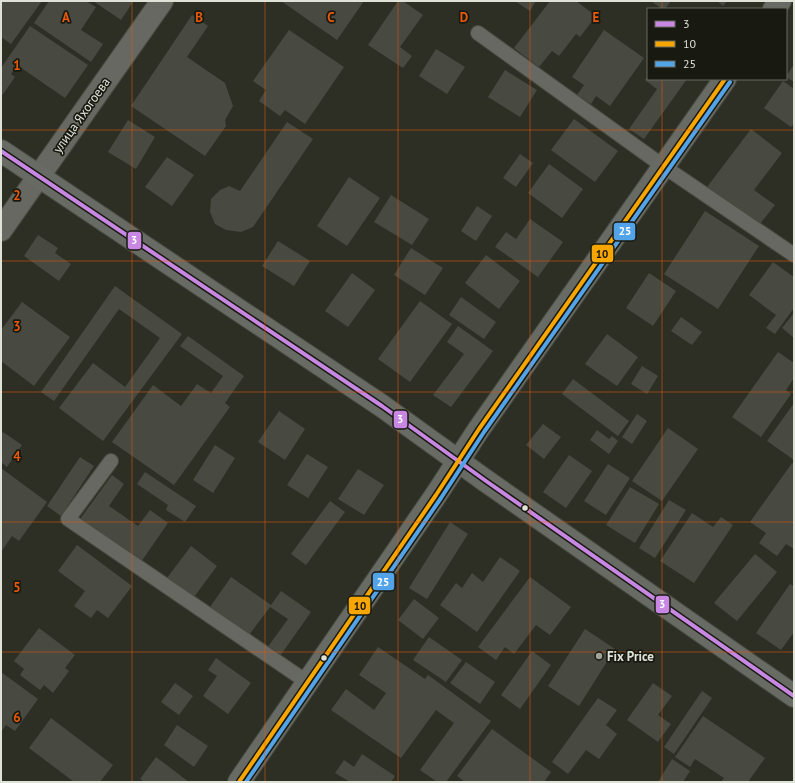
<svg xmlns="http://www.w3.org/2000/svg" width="795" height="783" viewBox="0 0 795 783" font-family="'PT Sans',sans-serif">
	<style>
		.building { fill: #484a41 }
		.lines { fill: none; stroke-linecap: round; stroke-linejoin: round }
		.lane-casing { stroke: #494b41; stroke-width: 16 }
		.street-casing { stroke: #494b41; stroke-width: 24 }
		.secondary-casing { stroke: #494b41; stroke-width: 24 }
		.lane { stroke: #676862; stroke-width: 14 }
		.street { stroke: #676862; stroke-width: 22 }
		.secondary { stroke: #686a64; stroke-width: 22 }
		.bus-1-casing { stroke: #181a11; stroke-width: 7 }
		.bus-2-casing { stroke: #181a11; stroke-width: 7 }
		.bus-3-casing { stroke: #181a11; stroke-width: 7 }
		.bus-1 { stroke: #c787e3; stroke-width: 4 }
		.bus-2 { stroke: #f7a600; stroke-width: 4 }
		.bus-3 { stroke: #53a3e8; stroke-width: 4 }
		.grid { fill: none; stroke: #e8590c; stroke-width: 1; stroke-opacity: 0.55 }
		.bus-dot { fill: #dfe2d6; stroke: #181a11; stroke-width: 1.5 }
		.poi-dot { fill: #a1a398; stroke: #181a11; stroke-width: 1.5 }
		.labels { text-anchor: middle; stroke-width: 3.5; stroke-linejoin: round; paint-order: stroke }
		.street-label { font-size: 13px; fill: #dfe2d6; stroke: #181a11 }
		.poi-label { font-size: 13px; font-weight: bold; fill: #dfe2d6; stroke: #181a11; text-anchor: start }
		.grid-label { font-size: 13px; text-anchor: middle; font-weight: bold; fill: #e8590c; stroke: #181a11; stroke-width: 3.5; stroke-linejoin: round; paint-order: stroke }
		.line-badge { stroke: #181a11; stroke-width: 1.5 }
		.badge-label { font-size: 11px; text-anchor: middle; font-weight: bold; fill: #fff }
		.pale-badge-label { font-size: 11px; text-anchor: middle; font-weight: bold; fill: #111 }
	</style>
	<rect width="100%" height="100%" fill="#2d2f24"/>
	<!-- building -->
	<path class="building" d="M1,1H42L11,44L1,37Z
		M49,1H86L96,7L81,30L103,44L91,62L34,23Z
		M93,1H131L133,2L121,20Z
		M281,1H364L337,40Z
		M398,1H403L423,15L400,47L412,56L403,68L368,45Z
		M515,1H536L530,11Z
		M550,1H576L596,16L580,37L576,34L559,56L552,51L539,67L514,48Z
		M651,1H671L665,9H662Z
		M717,1H727L723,6Z
		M192,15L208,26L187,57L225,83L233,106L225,120L226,126L205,156L131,106Z
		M30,26L88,65L65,98L17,65L11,74L15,77L1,97V68Z
		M289,30L344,67L305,124L285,110L280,116L259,101L266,90L253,81Z
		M604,30L644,58L610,106L596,96L591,104L577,95L584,85L572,77Z
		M436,49L465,67L447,94L419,76Z
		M794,64V82L786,77Z
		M505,70L537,90L520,117L488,97Z
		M648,76V79H687L644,139L629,129L657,89L645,80Z
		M783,81L794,89V123L791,127L764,108Z
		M574,119L618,151L595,182L551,150Z
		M128,120L155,137L136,169L108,152Z
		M287,122L313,139L253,227L241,232L226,230L215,224L210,212L211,199L220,190L229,186L240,191Z
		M751,129L782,153L754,190L775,205L759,225L707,187Z
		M520,154L533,163L516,187L503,178Z
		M167,157L194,175L172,206L145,187Z
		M549,164L583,189L562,218L528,193Z
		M349,177L380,198L347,246L317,226Z
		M391,195L429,219L412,245L374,222Z
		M477,206L492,216L476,241L461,231Z
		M705,211L759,246L718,309L664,274Z
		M530,219L563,242L538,277L495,247L506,232L516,239Z
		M38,235L58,248L55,253L71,264L59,281L24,256Z
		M278,241L310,261L294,286L262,266Z
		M411,248L443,268L425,295L394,275Z
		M486,255L520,281L499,309L465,283Z
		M773,262L794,277V308L775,334L766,328L776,315L749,295Z
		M352,273L375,290L348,327L325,311Z
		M649,273L676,291L653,326L626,308Z
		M115,286L182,334L103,441L59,408L93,363L125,387L160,338L119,309L54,401L41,392Z
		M461,297L496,322L484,339L449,315Z
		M420,301L452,324L410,382L378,359Z
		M22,302L70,337L34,386L1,361V330Z
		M794,313V338L782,328Z
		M681,317L702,332L692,345L671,331Z
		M458,326L493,351L451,407L433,395L464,354L447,342Z
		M607,334L638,357L617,386L585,364Z
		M188,336L244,376L225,403L230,407L174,485L112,442L153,385L181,406L197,384L211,393L223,376L180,346Z
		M778,352L794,363V378L786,390L791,394L761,437L732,417Z
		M642,366L658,376L647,394L631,384Z
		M573,379L629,421L618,436L562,394Z
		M794,403V460L767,441Z
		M279,411L305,429L285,460L258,442Z
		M637,414L647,421L632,444L622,437Z
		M543,424L561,437L544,459L526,445Z
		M668,428L698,449L662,501L632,481Z
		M597,430L609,439L612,436L618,441L609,454L590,440Z
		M3,432L22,445L7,467L1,462V435Z
		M215,445L235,458L213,493L193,480Z
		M307,454L328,467L308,498L287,485Z
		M569,455L592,471L566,508L543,492Z
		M80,457L94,466L61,516L47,506Z
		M792,463L794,465V549L786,544L777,556L759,543L766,533L750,522Z
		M608,464L630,478L606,515L584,501Z
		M1,468L47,502L19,541L12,536L1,552Z
		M358,469L384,485L364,515L338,499Z
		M145,472L196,506L185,522L166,510L168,505L137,484Z
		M112,475L124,484L109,506L138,526L150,510L168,523L141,562L80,519Z
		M630,487L659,504L635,543L606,525Z
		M669,500L686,510L655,558L639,548Z
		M330,501L345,512L306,565L291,554Z
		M692,513L713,527L721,517L733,525L694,583L660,561Z
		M450,522L468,534L427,599L409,588Z
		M77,545L132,586L108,618L97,610L91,618L74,606L85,591L58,571Z
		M191,546L217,566L194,597L167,578Z
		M755,554L777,572L737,621L714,603Z
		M500,557L520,571L477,632L440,605L456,583L462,588L472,573L483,582Z
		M231,577L271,605L281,591L311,612L280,656L267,648L288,619L270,607L249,635L210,607Z
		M530,577L571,607L550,635L536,625L514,654L505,647L496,660L478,647Z
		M790,584L794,586V632L781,650L756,633Z
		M414,599L439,618L423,639L398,620Z
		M39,628L75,655L65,668L69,671L53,693L44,685L40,690L20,675L24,669L14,661Z
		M585,629L615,649L579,706L548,686Z
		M429,637L462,660L446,682L413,660Z
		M378,647L425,679L428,675L491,721L446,782H437L420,770L454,723L436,710L401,758L331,710L346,689L374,710L386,693L359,675Z
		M532,651L551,665L520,709L501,695Z
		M216,658L251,683L228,714L203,696L217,676L208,670Z
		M466,662L495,682L480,704L450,683Z
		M1,672L38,699L15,731L6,725L1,732Z
		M175,683L193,696L179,715L161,702Z
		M653,683L672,696L658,715L671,724L658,742L627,720Z
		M702,691L712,698L674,754L664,747Z
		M598,698L617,710L606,725L617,734L599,759L586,750L568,774L552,762Z
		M703,716L765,758L748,782H721L724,778L695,759L690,767L675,757Z
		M51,718L113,765L100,782H74L29,748Z
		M177,725L208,746L194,767L164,745Z
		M492,729L551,772L544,782H465L457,776Z
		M362,754L395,776L391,782H350L335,773L344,760L354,767Z
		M156,757L189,782H144L140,779Z
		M672,759L690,771L683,782H658Z"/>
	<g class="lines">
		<!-- lane casing -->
		<g class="lane-casing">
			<path id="lane" d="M478,33L663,166L794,255
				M111,461L68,519L307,682"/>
		</g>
		<!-- street casing -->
		<g class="street-casing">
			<path id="street" d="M1,230L162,1"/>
		</g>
		<!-- secondary casing -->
		<g class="secondary-casing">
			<path id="secondary" d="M774,9L780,1
				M1,151L382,406L486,481L794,696
				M239,782L436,495L479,429L725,79"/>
		</g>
		<!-- lane -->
		<use href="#lane" class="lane"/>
		<!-- street -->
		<use href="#street" class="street"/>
		<!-- secondary -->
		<use href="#secondary" class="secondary"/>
		<!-- bus-1 casing -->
		<g class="bus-1-casing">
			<path id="bus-1" d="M1,151L382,406L486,481L794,696"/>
		</g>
		<!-- bus-2 casing -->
		<g class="bus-2-casing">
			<path id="bus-2" d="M239,782L436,495L479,429L725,79"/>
		</g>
		<!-- bus-3 casing -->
		<g class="bus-3-casing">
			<path id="bus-3" d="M246,782L441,498L484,432L730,82"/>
		</g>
		<!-- bus-1 -->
		<use href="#bus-1" class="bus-1"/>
		<!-- bus-2 -->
		<use href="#bus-2" class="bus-2"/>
		<!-- bus-3 -->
		<use href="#bus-3" class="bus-3"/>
	</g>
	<!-- grid -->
	<path class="grid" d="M132,1V782M265,1V782M398,1V782M530,1V782M662,1V9M662,79V782M1,130H794M1,261H794M1,392H794M1,522H794M1,652H794"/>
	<!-- markers -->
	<g class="bus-dot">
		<circle cx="525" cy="508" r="3.5"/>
		<circle cx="324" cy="658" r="3.5"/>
	</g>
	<circle class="poi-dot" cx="599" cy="656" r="4"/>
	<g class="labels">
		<!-- street labels -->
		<g class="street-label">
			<text transform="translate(81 115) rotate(-55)" y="5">улица Яхогоева</text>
		</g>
		<!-- poi labels -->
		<g class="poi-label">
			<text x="607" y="661">Fix Price</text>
		</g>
	</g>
	<g class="grid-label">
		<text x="66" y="22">A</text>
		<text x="199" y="22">B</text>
		<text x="331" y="22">C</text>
		<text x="464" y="22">D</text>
		<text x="596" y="22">E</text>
		<text x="17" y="70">1</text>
		<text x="17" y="200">2</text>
		<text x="17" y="331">3</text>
		<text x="17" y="461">4</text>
		<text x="17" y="592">5</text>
		<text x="17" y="722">6</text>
	</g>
	<g class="line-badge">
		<rect x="613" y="222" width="23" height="19" rx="4" fill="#53a3e8"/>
		<rect x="127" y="231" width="15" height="19" rx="4" fill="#c787e3"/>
		<rect x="591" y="244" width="23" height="19" rx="4" fill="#f7a600"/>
		<rect x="393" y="410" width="15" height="19" rx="4" fill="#c787e3"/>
		<rect x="372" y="572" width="23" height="19" rx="4" fill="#53a3e8"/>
		<rect x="655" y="595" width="15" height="19" rx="4" fill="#c787e3"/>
		<rect x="348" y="596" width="23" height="19" rx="4" fill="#f7a600"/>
	</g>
	<g class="badge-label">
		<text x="625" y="235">25</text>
		<text x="134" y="244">3</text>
		<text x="400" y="423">3</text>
		<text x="383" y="586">25</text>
		<text x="662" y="608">3</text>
	</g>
	<g class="pale-badge-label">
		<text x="602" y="258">10</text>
		<text x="360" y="610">10</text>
	</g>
	<!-- border -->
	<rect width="795" height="783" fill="none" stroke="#dfe2d6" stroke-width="4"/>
	<!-- legend -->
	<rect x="647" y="8" width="140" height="72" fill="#181a11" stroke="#686a60"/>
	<rect x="655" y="21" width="20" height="6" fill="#c787e3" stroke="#686a60"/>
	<text x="683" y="28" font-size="12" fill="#dfe2d6">3</text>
	<rect x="655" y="41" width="20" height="6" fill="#f7a600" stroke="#686a60"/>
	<text x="683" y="48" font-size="12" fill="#dfe2d6">10</text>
	<rect x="655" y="61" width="20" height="6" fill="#53a3e8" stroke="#686a60"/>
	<text x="683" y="68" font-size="12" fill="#dfe2d6">25</text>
</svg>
